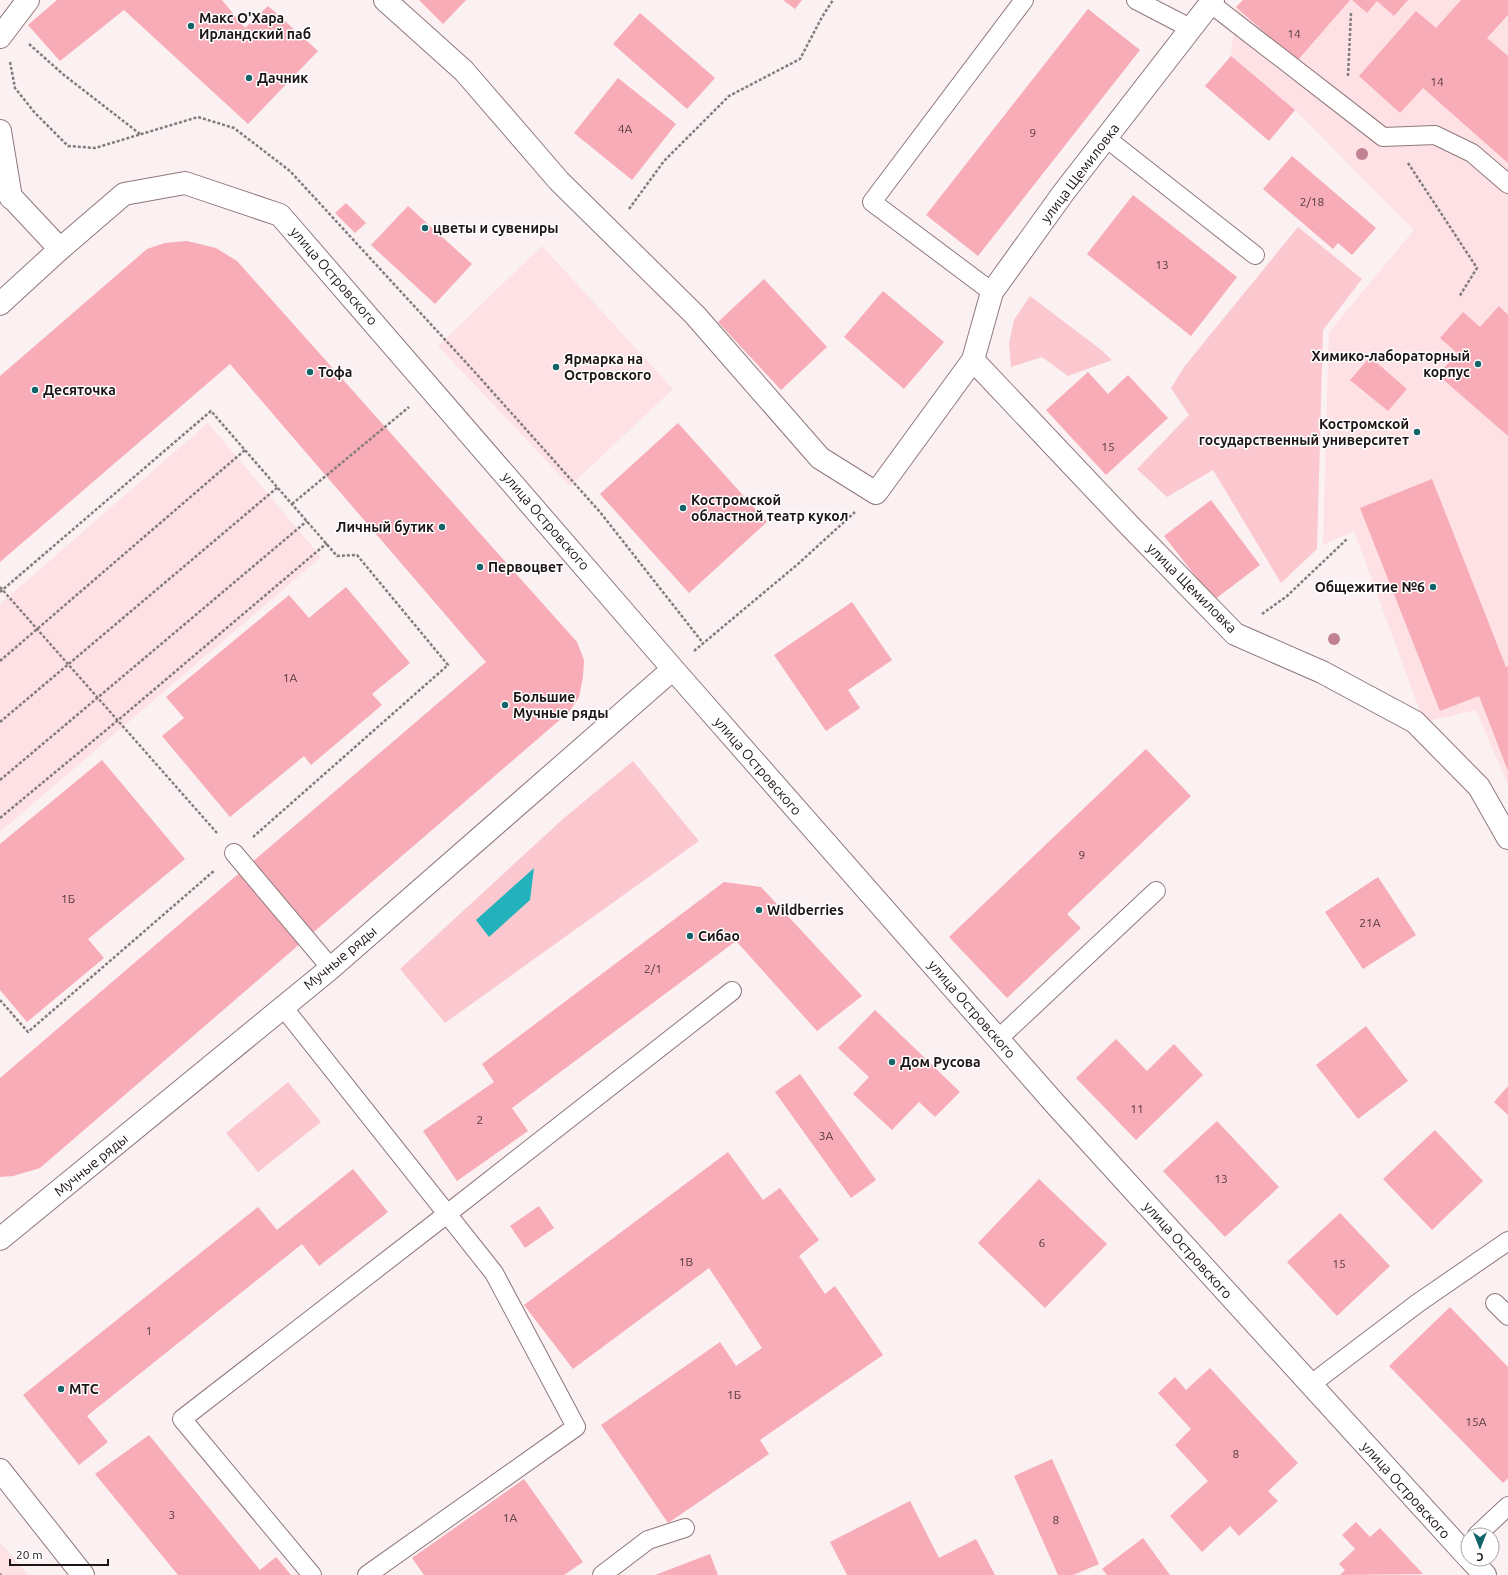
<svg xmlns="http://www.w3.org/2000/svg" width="1508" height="1575" viewBox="0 0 1508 1575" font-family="Ubuntu,sans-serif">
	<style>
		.built { fill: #fee1e4 }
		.green { fill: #fbc8cf }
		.water { fill: #23b1bb }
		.building { fill: #f7acb7 }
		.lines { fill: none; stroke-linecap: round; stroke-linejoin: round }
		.service-casing { stroke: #90787b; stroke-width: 20 }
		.minor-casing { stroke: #90787b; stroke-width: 24 }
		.tertiary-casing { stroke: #90787b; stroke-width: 24 }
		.secondary-casing { stroke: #90787b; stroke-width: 24 }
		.path { stroke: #847b7c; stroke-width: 2.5; stroke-dasharray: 3 2; stroke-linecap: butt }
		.service { stroke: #fff; stroke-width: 18 }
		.minor { stroke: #fff; stroke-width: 22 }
		.tertiary { stroke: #fff; stroke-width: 22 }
		.secondary { stroke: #fff; stroke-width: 22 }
		.tree { fill: #c08191 }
		.poi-dot { fill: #146369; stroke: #fff; stroke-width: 1.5 }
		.labels { text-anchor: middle; stroke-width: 3; stroke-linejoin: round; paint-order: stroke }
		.number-label { font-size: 12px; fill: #543a3e }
		.poi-label { font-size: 14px; font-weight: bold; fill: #1d1415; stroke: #fff; text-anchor: start }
		.street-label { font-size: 14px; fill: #1d1415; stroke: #fff }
	</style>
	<rect width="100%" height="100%" fill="#fbf0f2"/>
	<!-- built -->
	<path class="built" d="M1243,0H1508V785L1476,710L1424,722L1354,531L1323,545L1329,332L1414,230L1295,110L1231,56L1236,7Z
		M542,246L673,389L570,486L438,346Z
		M208,423L321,557L0,832V604Z
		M0,1542L28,1575H0Z"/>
	<!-- green -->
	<path class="green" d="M1298,227L1362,279L1323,330L1317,549L1281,583L1213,470L1167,497L1137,469L1189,415L1171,388L1184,367Z
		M1030,296L1100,349L1112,360L1068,376L1042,357L1011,367L1009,343L1014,320Z
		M633,761L699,841L445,1023L400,969L564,818Z
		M288,1082L321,1122L258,1172L226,1133Z"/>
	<!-- water -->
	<path class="water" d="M534,868L530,900L489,937L476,920Z"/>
	<!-- building -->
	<path class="building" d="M57,0H222L245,28L268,6L318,51L248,124L124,10L60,61L28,25Z
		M419,0H466L443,24Z
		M783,0H802L795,9Z
		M1243,0H1350L1297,61L1236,7Z
		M1352,0H1408L1394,16L1377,1L1367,13Z
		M1461,0H1508V15L1487,38L1508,56V163L1423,88L1400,113L1359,76L1416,11L1436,28Z
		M1088,9L1140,50L978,256L926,215Z
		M640,13L715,78L687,109L613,44Z
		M1231,56L1295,110L1269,141L1205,86Z
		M618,78L676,124L632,180L574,133Z
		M1292,156L1376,228L1352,255L1338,243L1333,249L1263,189Z
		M1133,195L1237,277L1191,336L1087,254Z
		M346,203L366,223L355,233L335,213Z
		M408,206L472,264L435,304L371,245Z
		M187,241L216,248L237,261L577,642L584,660L583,677L579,697L569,712L40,1168L13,1176L0,1177V1078L486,662L230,364L0,562V376L147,249L165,243Z
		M764,279L827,347L781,390L718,322Z
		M883,291L944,342L904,389L844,337Z
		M1499,306L1508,315V436L1438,375L1457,353L1440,338L1463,312L1480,327Z
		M1370,357L1407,389L1388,411L1350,380Z
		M1088,372L1108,394L1128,375L1168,418L1106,475L1046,410Z
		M678,423L767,522L689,593L600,494Z
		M1432,479L1506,667L1508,666V771L1479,696L1440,711L1360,508Z
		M1211,500L1260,565L1214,600L1164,536Z
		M346,587L410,663L372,694L382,705L311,765L304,756L230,817L162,736L184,718L166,697L289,595L309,618Z
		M852,602L892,660L848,690L860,708L826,731L774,655Z
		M1146,749L1191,796L1067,914L1081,928L1007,998L949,937Z
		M102,760L185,859L88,939L104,958L27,1022L0,990V844Z
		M1378,877L1416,935L1363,969L1325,912Z
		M724,882L761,887L862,996L817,1031L736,941L512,1108L528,1131L457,1181L423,1131L494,1082L482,1064Z
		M875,1010L960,1092L935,1117L919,1102L892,1130L853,1094L869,1077L838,1048Z
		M1366,1026L1408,1081L1358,1119L1316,1065Z
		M1116,1039L1147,1071L1174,1044L1203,1075L1136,1140L1076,1078Z
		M800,1074L876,1180L851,1198L775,1092Z
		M1508,1086V1115L1494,1102Z
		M1217,1121L1279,1187L1225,1237L1163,1171Z
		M1435,1130L1483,1181L1432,1230L1383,1179Z
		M728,1152L763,1200L780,1188L819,1240L799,1256L825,1294L835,1286L883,1355L760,1440L769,1454L668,1523L601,1425L720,1342L736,1366L762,1348L709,1268L573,1369L524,1305Z
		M353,1169L388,1212L319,1266L302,1244L87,1416L108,1442L79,1465L23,1395L258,1207L277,1230Z
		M1039,1179L1107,1244L1045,1308L978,1243Z
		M539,1206L554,1228L525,1248L510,1226Z
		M1340,1213L1390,1266L1337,1316L1287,1262Z
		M1450,1307L1508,1367V1478L1503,1483L1389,1366Z
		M1210,1368L1298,1463L1268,1491L1278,1501L1239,1536L1230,1526L1202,1552L1170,1516L1208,1481L1175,1445L1191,1429L1158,1393L1175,1377L1186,1390Z
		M149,1435L260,1570L276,1557L291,1575H178L95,1474Z
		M1052,1459L1099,1564L1073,1575H1058L1014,1476Z
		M524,1479L583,1562L564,1575H424L412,1558Z
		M910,1501L939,1558L976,1539L995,1575H847L830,1542Z
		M1356,1522L1370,1537L1380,1528L1423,1574L1340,1575L1345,1570L1339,1564L1355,1549L1342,1535Z
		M1143,1538L1170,1575H1107L1102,1569Z
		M710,1554L718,1575H655Z"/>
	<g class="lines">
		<!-- service casing -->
		<g class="service-casing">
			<path id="service" d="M1136,0L1190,28
				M1210,3L1383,137L1435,135L1472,153L1508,184
				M1106,138L1255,255
				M992,292L872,202L1024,0
				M234,853L331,968
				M283,1007L494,1273L576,1427L367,1575
				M998,1039L1156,891
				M1495,1303L1508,1316
				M1310,1385L1418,1303L1508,1241
				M1477,1535L1508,1506
				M312,1575L182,1419L447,1214L732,991
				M602,1575L648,1540L685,1528"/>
		</g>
		<!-- minor casing -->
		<g class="minor-casing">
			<path id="minor" d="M385,0L464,71L559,181L695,315L820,458L876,493L973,360L992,292L1064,192L1213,0
				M0,37L28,0
				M0,131L11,198
				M0,185L60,249
				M973,360L1128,524L1235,634L1322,672L1415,722L1479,787L1508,838"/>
		</g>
		<!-- tertiary casing -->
		<g class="tertiary-casing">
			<path id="tertiary" d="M0,304L60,249L124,194L185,183L280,215L673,669L1057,1106L1468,1557
				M0,1239L331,968L673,669
				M1470,1559L1485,1575"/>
		</g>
		<!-- secondary casing -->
		<g class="secondary-casing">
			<path id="secondary" d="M0,1470L83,1575"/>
		</g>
		<!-- path -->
		<path class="path" d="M29,44L64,75L140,134
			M10,62L15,88L35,113L68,146L95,148L198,117L234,128L290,171L472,369L600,512L703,643
			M1348,76L1351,13
			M1408,163L1477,268L1459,297
			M629,209L664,161L729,96L800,59L822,17L833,0
			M292,504L409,407
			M0,587L217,833
			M0,592L211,411L337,556L357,555L448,665L253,837
			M1262,614L1287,596L1347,539
			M694,651L798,564L855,512
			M0,661L245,450
			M0,722L278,487
			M0,780L307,521
			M0,818L117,721L327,543
			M0,1000L28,1032L215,870
			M0,1574L1,1575"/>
		<!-- service -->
		<use href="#service" class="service"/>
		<!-- minor -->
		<use href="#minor" class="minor"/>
		<!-- tertiary -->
		<use href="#tertiary" class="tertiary"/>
		<!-- secondary -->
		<use href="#secondary" class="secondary"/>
	</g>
	<!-- trees -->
	<g class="tree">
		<circle cx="1362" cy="154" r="6"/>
		<circle cx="1334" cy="639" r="6"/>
	</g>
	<!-- markers -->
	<g class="poi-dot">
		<circle cx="191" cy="26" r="4"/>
		<circle cx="249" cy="78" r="4"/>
		<circle cx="425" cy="228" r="4"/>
		<circle cx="1478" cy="364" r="4"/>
		<circle cx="556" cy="367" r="4"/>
		<circle cx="310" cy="372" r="4"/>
		<circle cx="35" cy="390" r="4"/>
		<circle cx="1417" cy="432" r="4"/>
		<circle cx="683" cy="508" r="4"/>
		<circle cx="442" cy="527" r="4"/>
		<circle cx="480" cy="567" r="4"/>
		<circle cx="1433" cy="587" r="4"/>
		<circle cx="505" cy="705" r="4"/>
		<circle cx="759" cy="910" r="4"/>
		<circle cx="690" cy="936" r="4"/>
		<circle cx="892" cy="1062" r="4"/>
		<circle cx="61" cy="1389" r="4"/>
	</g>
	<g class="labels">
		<!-- number labels -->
		<g class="number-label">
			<text x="1294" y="38">14</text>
			<text x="1437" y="86">14</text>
			<text x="625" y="133">4А</text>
			<text x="1033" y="137">9</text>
			<text x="1312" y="206">2/18</text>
			<text x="1162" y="269">13</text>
			<text x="1108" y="451">15</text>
			<text x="290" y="682">1А</text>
			<text x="1082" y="859">9</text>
			<text x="68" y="903">1Б</text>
			<text x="1370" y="927">21А</text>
			<text x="653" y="973">2/1</text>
			<text x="1137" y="1113">11</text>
			<text x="480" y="1124">2</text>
			<text x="826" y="1140">3А</text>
			<text x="1221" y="1183">13</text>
			<text x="1042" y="1247">6</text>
			<text x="686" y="1266">1В</text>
			<text x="1339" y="1268">15</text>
			<text x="149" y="1335">1</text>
			<text x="734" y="1399">1Б</text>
			<text x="1476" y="1426">15А</text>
			<text x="1236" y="1458">8</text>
			<text x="172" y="1519">3</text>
			<text x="510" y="1522">1А</text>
			<text x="1056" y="1524">8</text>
		</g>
		<!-- poi labels -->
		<g class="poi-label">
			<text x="199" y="23">Макс О'Хара<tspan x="199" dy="16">Ирландский паб</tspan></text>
			<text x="257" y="83">Дачник</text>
			<text x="433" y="233">цветы и сувениры</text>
			<text x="1470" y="361" text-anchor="end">Химико-лабораторный<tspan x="1470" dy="16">корпус</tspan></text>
			<text x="564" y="364">Ярмарка на<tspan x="564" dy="16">Островского</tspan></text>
			<text x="318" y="377">Тофа</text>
			<text x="43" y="395">Десяточка</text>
			<text x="1409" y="429" text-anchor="end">Костромской<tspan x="1409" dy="16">государственный университет</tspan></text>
			<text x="691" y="505">Костромской<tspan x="691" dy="16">областной театр кукол</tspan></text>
			<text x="434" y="532" text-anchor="end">Личный бутик</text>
			<text x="488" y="572">Первоцвет</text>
			<text x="1425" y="592" text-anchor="end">Общежитие №6</text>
			<text x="513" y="702">Большие<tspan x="513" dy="16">Мучные ряды</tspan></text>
			<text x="767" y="915">Wildberries</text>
			<text x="698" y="941">Сибао</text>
			<text x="900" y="1067">Дом Русова</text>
			<text x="69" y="1394">МТС</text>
		</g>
		<!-- street labels -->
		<g class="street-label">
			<text transform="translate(1080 173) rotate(-53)" y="5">улица Щемиловка</text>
			<text transform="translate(334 276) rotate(49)" y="5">улица Островского</text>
			<text transform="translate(546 521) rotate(49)" y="5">улица Островского</text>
			<text transform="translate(1192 588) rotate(45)" y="5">улица Щемиловка</text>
			<text transform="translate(758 766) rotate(49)" y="5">улица Островского</text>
			<text transform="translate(340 958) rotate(-40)" y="5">Мучные ряды</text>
			<text transform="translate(972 1009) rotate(49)" y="5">улица Островского</text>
			<text transform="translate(91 1165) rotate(-39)" y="5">Мучные ряды</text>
			<text transform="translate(1188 1250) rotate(48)" y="5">улица Островского</text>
			<text transform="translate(1406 1490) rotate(48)" y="5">улица Островского</text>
		</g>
	</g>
	<!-- north arrow -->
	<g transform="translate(1480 1547) rotate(180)"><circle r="19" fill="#ffffff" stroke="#a5a1a1"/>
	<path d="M0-3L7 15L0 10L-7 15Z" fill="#146369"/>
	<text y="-6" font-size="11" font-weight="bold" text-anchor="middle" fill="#1d1415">С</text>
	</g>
	<!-- scale -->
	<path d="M10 1559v6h98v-6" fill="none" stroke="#1d1415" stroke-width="2"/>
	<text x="16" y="1559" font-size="12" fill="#1d1415" stroke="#ffffff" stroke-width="3" paint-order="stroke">20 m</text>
</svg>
